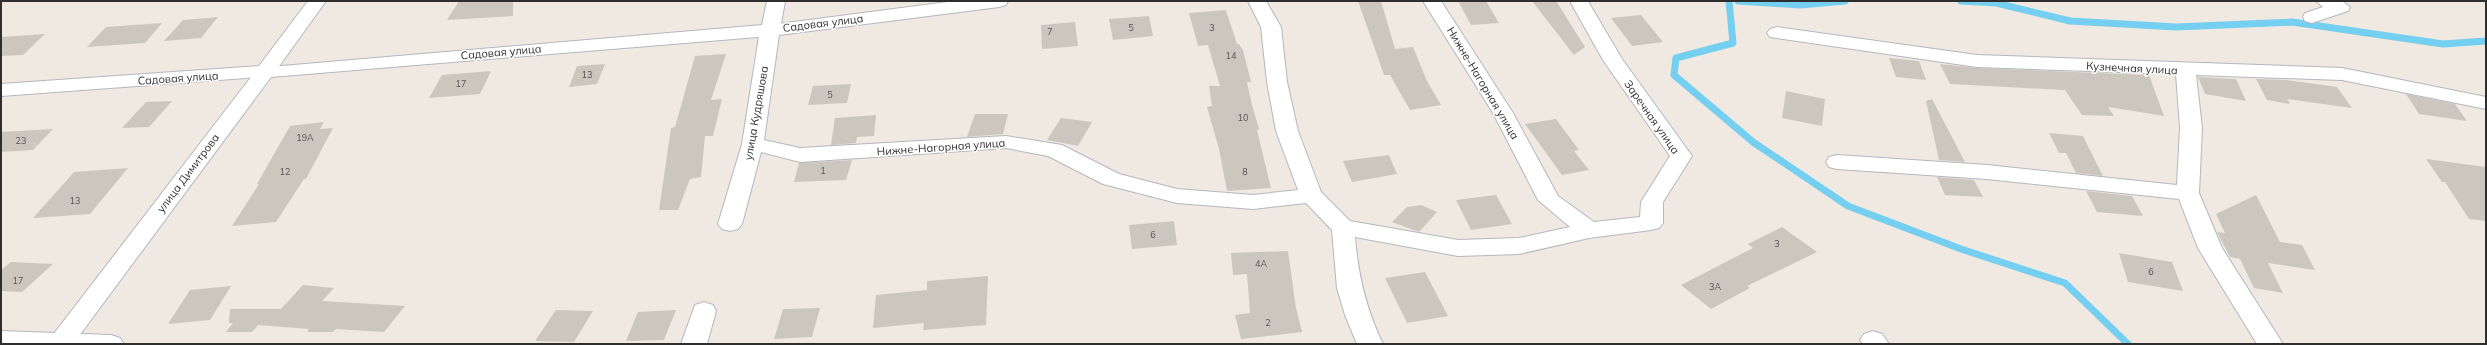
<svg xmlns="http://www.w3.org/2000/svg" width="2487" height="345" viewBox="0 0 2487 345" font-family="Mulish,sans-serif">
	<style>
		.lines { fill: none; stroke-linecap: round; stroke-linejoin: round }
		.stream { stroke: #75cff0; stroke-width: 7 }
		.building { fill: #cbc7bf }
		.minor-casing { stroke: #b4b7c1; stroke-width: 2 }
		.tertiary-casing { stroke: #b4b7c1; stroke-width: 2 }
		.minor { fill: #fff; fill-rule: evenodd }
		.tertiary { fill: #fff; fill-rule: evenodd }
		.labels { text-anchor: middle; stroke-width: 3; stroke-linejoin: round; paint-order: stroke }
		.number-label { font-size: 9px; fill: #555452 }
		.street-label { font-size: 11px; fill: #2e2e2e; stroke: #fff }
	</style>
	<rect width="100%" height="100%" fill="#efe9e1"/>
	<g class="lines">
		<!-- stream -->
		<path class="stream" d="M1729,1L1733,43L1676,58L1674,75L1753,142L1848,206L1961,249L2065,283L2128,344
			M1738,1L1800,5L1845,1
			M1961,1L1996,3L2070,21L2176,27L2292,22L2443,44L2486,41"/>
	</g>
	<!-- building -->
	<path class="building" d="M459,1H513V16L447,20Z
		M1358,1H1381L1395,49L1413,47L1427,81L1441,105L1410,110L1390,75H1384Z
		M1458,1H1486L1499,23L1471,25Z
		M1532,1H1556L1585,47L1574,55Z
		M1226,10L1237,44H1239L1243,50L1251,82H1247L1252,105L1259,129L1257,130L1271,188L1227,191L1219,149L1207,107L1212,106L1209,86H1220L1208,45L1198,46L1189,13Z
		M1641,15L1663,42L1632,46L1611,18Z
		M1149,16L1153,36L1113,40L1109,19Z
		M218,17L201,38L164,41L183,20Z
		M1075,22L1078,46L1042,49L1041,25Z
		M162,23L145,43L87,47L106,27Z
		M45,34L23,55L1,56V37Z
		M726,54L711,100L722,99L713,136H705L701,177L690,179L678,210H659L671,128L675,127L695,56Z
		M1889,58L1919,61L1926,80L1896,77Z
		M605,64L597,84L569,87L577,66Z
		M1940,64L1977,68L2149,75L2164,116L2108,107L2114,116L2082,115L2065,90L1950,84Z
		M491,71L480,94L429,98L442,75Z
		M2198,77L2236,79L2246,101L2205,94Z
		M2256,79L2286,80L2337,87L2352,108L2287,99L2290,104L2267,100Z
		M851,84L847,103L808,105L813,86Z
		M1786,91L1825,99L1822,126L1782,118Z
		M2406,94L2455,104L2467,121L2419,114Z
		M1932,99L1965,162L1939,160L1926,101Z
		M172,101L149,127L122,128L146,102Z
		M975,114H1008L1003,134L967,137Z
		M876,115L874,136L857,137L856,143L831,145L835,118Z
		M1061,118L1092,122L1078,146L1047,140Z
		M1556,119L1579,150L1574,151L1589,170L1562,175L1525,124Z
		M324,122L320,129L333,128L306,179H304L276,222L232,226L259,184H257L290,126Z
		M53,129L33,150L1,152V132Z
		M2049,133L2083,136L2103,176L2076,173L2066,153H2059Z
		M1389,155L1397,174L1352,182L1343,161Z
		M2426,159L2486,167V221L2469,219L2445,182H2442Z
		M852,160L846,180L794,182L799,163Z
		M128,168L90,214L33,218L74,172Z
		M1937,177L1974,180L1983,197L1945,195Z
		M2086,191L2132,196L2143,216L2097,212Z
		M1496,195L1512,224L1471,230L1456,200Z
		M2256,195L2280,242L2302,245L2315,270L2268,263L2283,293L2254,288L2240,259L2230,257L2217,232L2225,233L2216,214Z
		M1421,205L1437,212L1419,232L1392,222L1407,207Z
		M1174,221L1177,245L1132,249L1129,225Z
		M1782,227L1817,252L1747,286L1750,288L1711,309L1681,285L1753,248L1748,244Z
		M1288,251L1296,308L1302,332L1241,339L1235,315L1250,313L1247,274L1233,275L1231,253Z
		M2119,253L2172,262L2183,291L2128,282Z
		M11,262L53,264L22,292L1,291V270Z
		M1425,272L1448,316L1407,323L1385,278Z
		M988,276L986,325L923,330L924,323L873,328L876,295L927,290V281Z
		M303,285L334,288L322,301L405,306L384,332L336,329L333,332H307L309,329L258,325L252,332H226L233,323H229L230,309H281Z
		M231,286L210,320L168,324L190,290Z
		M820,308L812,337L774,339L783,309Z
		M556,310L593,311L574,342L535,341Z
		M676,310L664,340L626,341L638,312Z"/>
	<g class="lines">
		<!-- minor casing -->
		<g class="minor-casing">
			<path id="minor" d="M308,1H326L272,76L1,96V84L259,66Z
				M955,1H1008L1006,5L999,7L779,35L764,140L800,148L1006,136L1062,145L1119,174L1177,189L1253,195L1298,190L1276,131L1267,82L1261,27L1248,1H1266L1281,27L1287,82L1298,131L1321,192L1350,221L1458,240L1519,238L1570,227L1538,200L1493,113L1423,1H1441L1513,113L1558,196L1594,222L1640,217L1641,202L1670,156L1603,60L1571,3L1572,1H1590L1589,3L1622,59L1692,156L1663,202V223L1659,228L1651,230L1589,238L1519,254L1458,256L1355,237C1358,275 1366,309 1383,344H1357L1345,315L1337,288L1332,230L1306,203L1253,209L1177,203L1103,184L1048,156L1006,148L800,162L761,152L742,224L738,229L730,231L722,229L718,224L742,144L760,30L763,26Z
				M2316,1H2342L2350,7L2348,11L2312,23L2305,21L2303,17L2305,13L2323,7Z
				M1777,27L1977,55L2342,68L2486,97V109L2342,80L2196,75L2202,128L2199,193L2222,248L2283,344H2257L2198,248L2179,199L1987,179L1837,169L1829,167L1826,162L1829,157L1837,155L1987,165L2177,185L2180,128L2176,74L1977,67L1770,37L1767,33L1770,29Z
				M704,302L713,305L716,311L707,344H681L695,305Z
				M1,331L111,335L120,338L124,344H1Z
				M1873,331L1882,334L1889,344H1863L1860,340L1864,334Z"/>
		</g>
		<!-- tertiary casing -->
		<g class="tertiary-casing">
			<path id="tertiary" d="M767,1H785L780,30L777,34L770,36L271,77L73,344H46L258,68L762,25Z"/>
		</g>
		<!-- minor -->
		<use href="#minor" class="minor"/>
		<!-- tertiary -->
		<use href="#tertiary" class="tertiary"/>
	</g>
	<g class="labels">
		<!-- number labels -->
		<g class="number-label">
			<text x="1131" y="31">5</text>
			<text x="1212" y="31">3</text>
			<text x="1050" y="35">7</text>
			<text x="1231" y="59">14</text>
			<text x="587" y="78">13</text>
			<text x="461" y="87">17</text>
			<text x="830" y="98">5</text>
			<text x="1243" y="121">10</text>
			<text x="305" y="141">19А</text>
			<text x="21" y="144">23</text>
			<text x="823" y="174">1</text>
			<text x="285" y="175">12</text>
			<text x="1245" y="175">8</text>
			<text x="75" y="204">13</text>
			<text x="1153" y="238">6</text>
			<text x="1777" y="247">3</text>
			<text x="1261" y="267">4А</text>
			<text x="2151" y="275">6</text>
			<text x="18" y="284">17</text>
			<text x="1715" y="290">3А</text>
			<text x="1268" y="326">2</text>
		</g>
		<!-- street labels -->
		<g class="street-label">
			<text transform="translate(823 23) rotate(-7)" y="4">Садовая улица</text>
			<text transform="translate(501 52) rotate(-5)" y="4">Садовая улица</text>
			<text transform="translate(2132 68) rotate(3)" y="4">Кузнечная улица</text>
			<text transform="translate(178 78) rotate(-4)" y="4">Садовая улица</text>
			<text transform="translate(1483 83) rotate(59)" y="4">Нижне-Нагорная улица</text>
			<text transform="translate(756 113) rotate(-80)" y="4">улица Кудряшова</text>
			<text transform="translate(1652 117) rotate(55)" y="4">Заречная улица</text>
			<text transform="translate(941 147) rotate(-4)" y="4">Нижне-Нагорная улица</text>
			<text transform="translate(188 173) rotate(-53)" y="4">улица Димитрова</text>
		</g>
	</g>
	<!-- border -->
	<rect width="2487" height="345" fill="none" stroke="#2e2e2e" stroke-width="4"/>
</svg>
